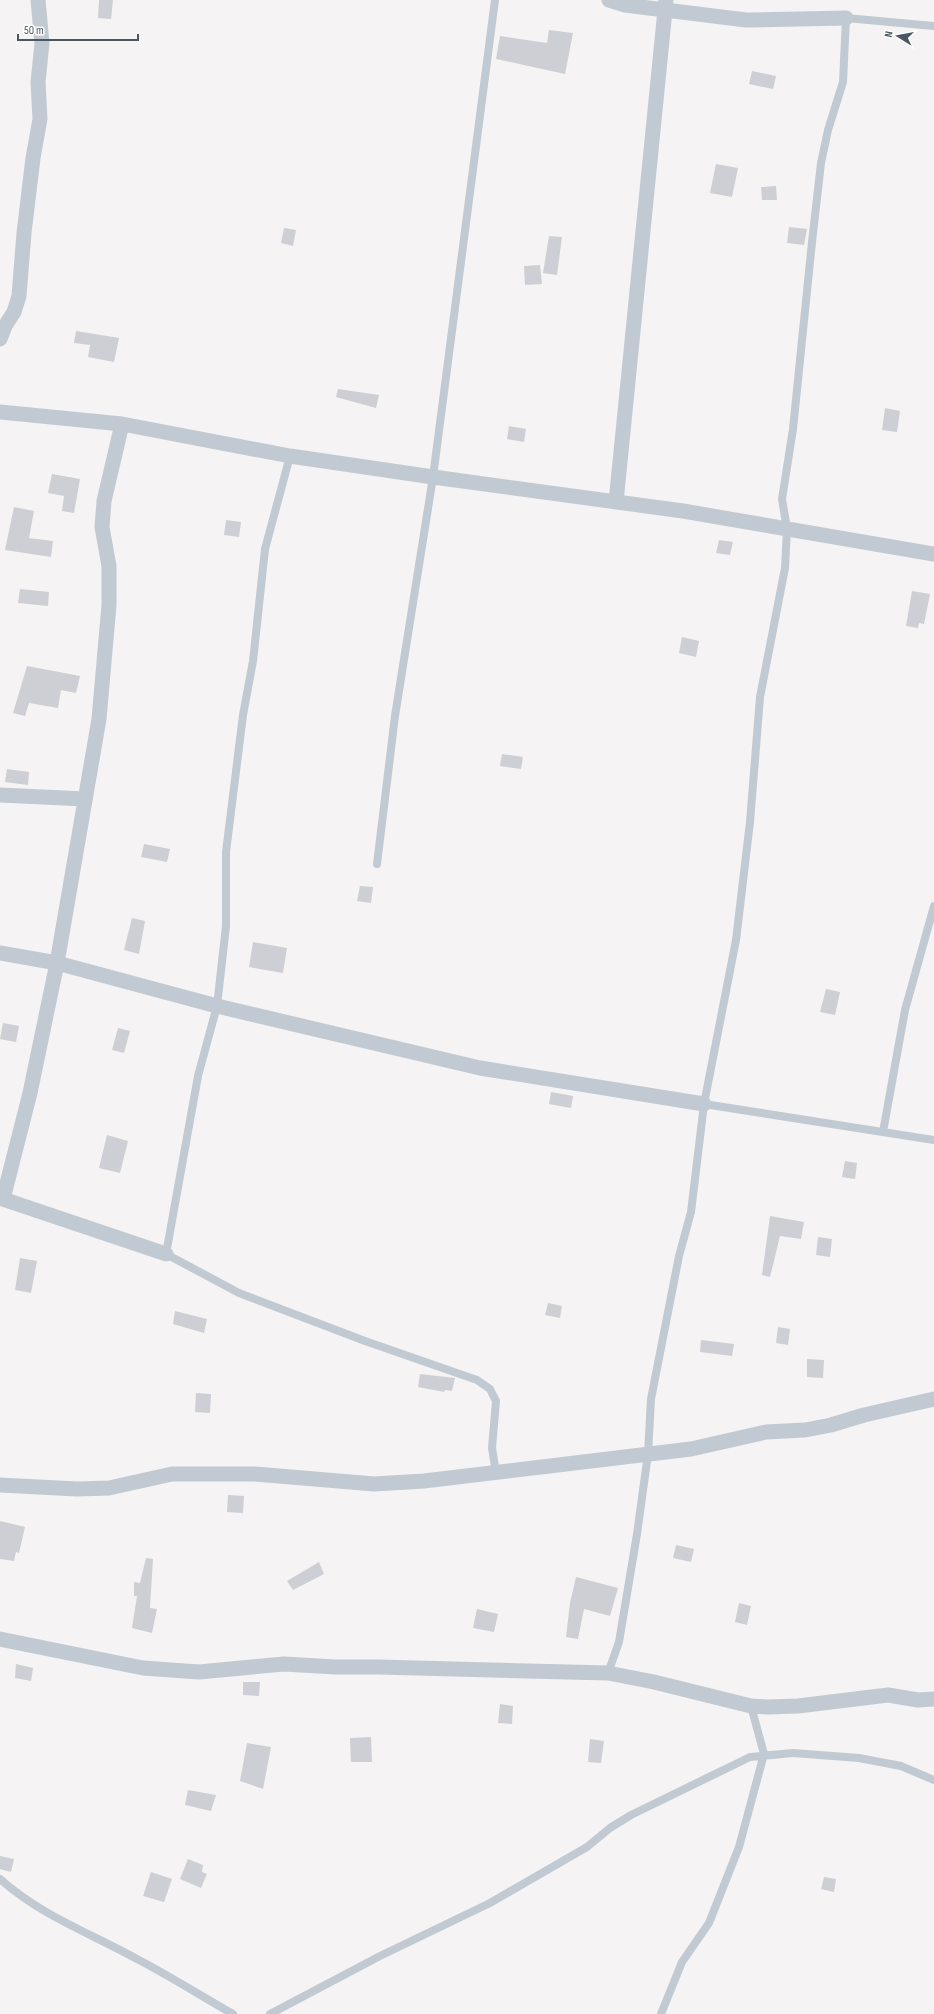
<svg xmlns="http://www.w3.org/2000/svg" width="934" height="2014" viewBox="0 0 934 2014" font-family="'Sofia Sans Condensed',sans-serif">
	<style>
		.building { fill: #cdcfd5 }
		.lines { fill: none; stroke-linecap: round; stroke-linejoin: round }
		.service { stroke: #c1cad2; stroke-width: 8 }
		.minor { stroke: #c1cad2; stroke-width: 15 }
	</style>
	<rect width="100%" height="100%" fill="#f5f3f3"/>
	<!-- building -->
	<path class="building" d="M99,0H113L111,19L98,18Z
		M549,30L573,33L565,74L496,59L500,36L547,43Z
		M752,71L776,76L773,89L749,84Z
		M716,164L738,168L732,197L710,193Z
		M776,186L777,200H762L761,187Z
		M789,227L807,229L804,245L787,243Z
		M284,228L296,230L293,246L281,243Z
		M549,236L562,237L557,275L543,273Z
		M540,265L542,284L525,285L524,266Z
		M76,331L119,338L114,362L88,357L90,345L74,343Z
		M338,389L379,395L376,408L336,397Z
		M885,408L900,411L897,432L882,430Z
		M509,426L526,429L524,442L507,439Z
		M52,474L80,479L74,513L62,511L64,496L48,493Z
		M14,507L34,511L29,538L53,541L51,557L5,550Z
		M226,520L241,522L239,537L224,535Z
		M719,540L733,542L730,555L716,553Z
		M20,589L49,592L48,606L18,603Z
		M912,591L930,594L924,624L919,623L918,628L906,626Z
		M682,637L699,641L696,657L679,653Z
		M27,666L80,676L76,693L61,690L58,708L29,703L25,716L13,713Z
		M502,754L523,757L521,769L500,766Z
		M7,769L29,772L28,785L5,782Z
		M144,844L170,849L167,862L141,857Z
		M360,886L373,887L371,903L357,901Z
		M132,918L145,921L139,954L124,950Z
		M253,942L287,948L283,973L249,967Z
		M826,989L840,992L835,1015L820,1012Z
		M3,1023L19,1026L16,1042L0,1039Z
		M118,1028L130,1031L124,1053L112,1050Z
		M551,1092L573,1096L571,1108L549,1104Z
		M107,1135L128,1141L120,1173L99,1168Z
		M845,1161L857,1163L855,1179L842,1177Z
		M770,1216L804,1222L801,1239L780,1236L770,1277L762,1275Z
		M818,1237L832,1239L830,1257L816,1255Z
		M20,1258L37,1261L31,1293L15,1290Z
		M548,1303L562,1306L560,1318L545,1315Z
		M175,1311L207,1319L204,1333L173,1324Z
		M778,1327L790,1329L788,1345L776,1343Z
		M701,1340L734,1344L732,1356L700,1352Z
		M807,1359L824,1360L823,1378L807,1377Z
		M420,1374L455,1378L452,1391L445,1390L444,1392L418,1387Z
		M196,1393L211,1394L210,1413L195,1412Z
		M228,1495L244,1496L243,1513L227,1512Z
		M0,1521L25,1527L19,1553L16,1552L14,1561L0,1559Z
		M676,1545L694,1549L691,1562L673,1558Z
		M146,1558L153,1559L150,1608L157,1609L152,1633L132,1628L137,1596H134V1582L140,1583Z
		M319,1562L324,1574L293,1590L287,1581Z
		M576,1577L618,1588L610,1616L584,1609L578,1639L566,1637L570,1603Z
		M739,1603L751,1606L747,1625L735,1622Z
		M477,1609L498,1614L494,1632L473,1628Z
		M16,1664L33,1668L31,1681L15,1678Z
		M243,1682H260L259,1696L243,1695Z
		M500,1704L513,1706L512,1724L498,1723Z
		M371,1737L372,1762H351L350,1738Z
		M590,1739L604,1741L601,1763L588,1762Z
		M247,1743L271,1747L263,1789L240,1781Z
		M188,1790L216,1795L211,1811L185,1805Z
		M0,1856L14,1859L11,1872L0,1869Z
		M188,1859L203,1865L202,1872L207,1874L201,1888L180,1879Z
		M151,1872L172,1879L164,1902L143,1896Z
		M824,1877L836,1879L834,1892L821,1889Z"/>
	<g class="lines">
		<!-- service -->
		<path class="service" d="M290,456L265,549L253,661L243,715L226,852V926L217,1006L198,1076L166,1254L239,1293L365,1341L477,1380L490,1389L496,1401L492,1448L496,1473
			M377,864L395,716L433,477L495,0
			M704,1104L934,1140
			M883,1132L905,1010L934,906
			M608,1673L619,1642L637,1534L648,1454L651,1399L679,1256L691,1212L704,1104L736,940L750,822L760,697L785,568L787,529L782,499L793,429L812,242L821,163L828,130L843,82L846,18L934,26
			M0,1879C40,1915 90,1933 137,1959C170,1976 201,1996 233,2014
			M270,2014L380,1956L490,1903L587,1847L610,1828L631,1815L750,1757L793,1753L859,1758L901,1766L934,1780
			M661,2014L682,1962L709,1923L739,1847L764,1754L751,1706"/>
		<!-- minor -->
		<path class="minor" d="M609,0L625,5L746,20L846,18
			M0,339L5,326L14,312L19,296L24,233L33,158L40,119L38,82L42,43L38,0
			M0,412L122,424L290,456L433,477L683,511L934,554
			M616,502L666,0
			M0,795L85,799
			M0,953L57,963L217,1006L480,1068L704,1104
			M0,1198L166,1254
			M3,1199L30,1093L57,963L99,719L109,605V566L102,527L104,501L122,424
			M0,1485L77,1489L109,1488L172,1474H255L374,1484L424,1481L691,1449L766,1432L805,1430L831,1425L864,1415L934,1399
			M0,1639L143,1668L199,1672L284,1664L335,1667H379L608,1673L654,1682L751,1706L768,1707L798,1706L888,1695L918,1700L934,1699"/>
	</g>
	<!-- north arrow -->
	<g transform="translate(898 36) rotate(281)" stroke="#ffffff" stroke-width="3" paint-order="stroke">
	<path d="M0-3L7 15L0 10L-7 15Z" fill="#4a5661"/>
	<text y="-6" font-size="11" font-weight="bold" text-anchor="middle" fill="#4a5661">N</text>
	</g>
	<!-- scale -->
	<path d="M18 34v6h120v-6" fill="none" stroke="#4a5661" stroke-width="2"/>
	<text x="24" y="34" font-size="12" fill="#4a5661" stroke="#ffffff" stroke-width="3" paint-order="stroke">50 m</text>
</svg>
